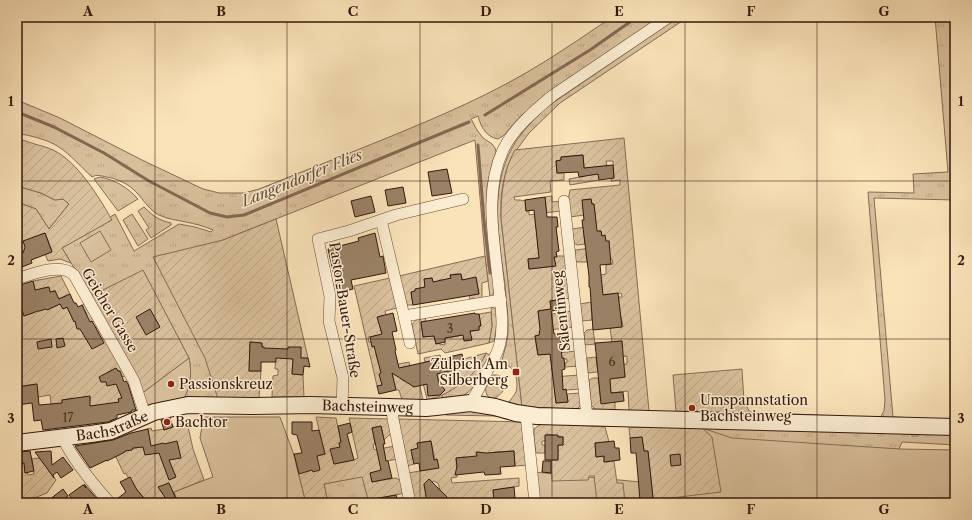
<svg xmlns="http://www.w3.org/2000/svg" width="972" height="520" viewBox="0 0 972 520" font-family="'Libre Caslon Text',serif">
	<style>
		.grass { fill: url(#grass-tufts); stroke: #866c55 }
		.park { fill: #d9c09c; stroke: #866c55 }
		.garden { fill: url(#garden-furrows); stroke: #866c55 }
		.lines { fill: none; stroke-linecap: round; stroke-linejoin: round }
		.stream { stroke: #836852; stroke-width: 3 }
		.building { fill: #9b8267; stroke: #34180e }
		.street-casing { stroke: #664b39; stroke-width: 12 }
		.secondary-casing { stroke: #34180e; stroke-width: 18 }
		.street { stroke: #fcedd2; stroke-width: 11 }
		.secondary { stroke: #fcedd2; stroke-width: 16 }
		.grid { fill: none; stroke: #34180e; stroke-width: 1; stroke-opacity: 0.55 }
		.poi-dot { fill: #8f2418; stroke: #fcedd2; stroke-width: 1.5 }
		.labels { text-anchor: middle; stroke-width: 3; stroke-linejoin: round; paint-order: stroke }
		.number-label { font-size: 12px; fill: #4e3224 }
		.street-label { font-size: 14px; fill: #34180e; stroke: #fcedd2 }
		.poi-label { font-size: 14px; fill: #34180e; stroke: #fcedd2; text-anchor: start }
		.water-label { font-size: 15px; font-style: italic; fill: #684e3b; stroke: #fcedd2 }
		.neatline { fill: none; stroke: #34180e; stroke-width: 1.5 }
		.grid-label { font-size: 13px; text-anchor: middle; font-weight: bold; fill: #34180e }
	</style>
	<defs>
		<pattern id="grass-tufts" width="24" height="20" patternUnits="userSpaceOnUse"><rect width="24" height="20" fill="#d9c09c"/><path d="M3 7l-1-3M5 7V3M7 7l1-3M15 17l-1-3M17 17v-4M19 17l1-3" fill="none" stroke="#bba485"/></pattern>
		<pattern id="garden-furrows" width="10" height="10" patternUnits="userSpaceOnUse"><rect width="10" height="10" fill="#d9c09c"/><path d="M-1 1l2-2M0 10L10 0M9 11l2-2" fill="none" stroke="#bba485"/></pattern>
	</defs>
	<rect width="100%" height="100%" fill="#fbe3b9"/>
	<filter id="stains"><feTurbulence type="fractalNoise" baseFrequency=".005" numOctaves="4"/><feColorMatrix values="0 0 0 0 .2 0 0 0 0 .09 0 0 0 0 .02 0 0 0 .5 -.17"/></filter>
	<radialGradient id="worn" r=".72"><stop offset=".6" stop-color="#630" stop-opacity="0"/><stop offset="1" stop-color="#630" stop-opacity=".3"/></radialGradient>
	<!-- grass -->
	<path class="grass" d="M612,17H660L541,98L521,116L503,136L498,139C486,137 481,127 478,116L471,119L477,130L483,138L492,144L495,148L496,152L492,164L487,187V223L494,287C495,292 494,294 490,297L485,256L475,140L223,240L210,244L227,399L172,401L185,397C189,384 192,372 189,358L143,271L91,296L62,248L111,220L110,217L115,214L134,251L179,224L195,227L211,232L213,230C204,226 195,224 186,222C177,220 167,219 159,215C149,210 144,200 137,193C129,184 118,179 107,177C101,176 97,174 92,177C81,167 71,155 59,147C47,139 31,136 17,133V100L60,118L142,160L203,189L219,193H244L259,189C316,166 374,144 430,120C455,109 480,98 504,85C542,65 577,41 612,17Z
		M678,17H688L560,103L529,133L512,156L506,171L503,184L501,198V218L522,406L568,408L567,410L531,409L508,403C511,399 514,396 516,392C518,385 517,375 512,369C510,366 504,364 501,363C504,353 507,343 508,333C509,317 506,300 505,284C499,240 489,190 512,148C521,132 534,119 547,107Z
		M935,17H955V200L874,198L893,417L955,420L711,416L712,412L739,413L750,412L880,418L884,411L885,400L868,192L914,193L913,174L948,172Z
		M100,177C116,180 128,188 138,199L118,211L94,179Z
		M17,186L41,193L55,200L63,199L69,204L49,229L36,209L17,202Z
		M144,207C153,216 158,220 171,223V225L151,238L146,230L149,228L138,211Z
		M132,214L148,239L138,246L123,220Z
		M491,306L496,310C497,320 497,331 494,341L489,343L492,326Z
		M486,353L490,355C483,369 478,387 464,395C458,398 449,398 442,400V395C461,385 477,373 486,353Z
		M493,375C497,375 501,375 504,379C510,388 494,405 487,395C486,392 485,389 486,386C487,383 488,380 490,377Z
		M467,410L521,420L494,416L446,415L447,412Z
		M729,425L910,430L912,436H918L920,433L955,431V445L902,442L899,449L904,503H654L702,428L723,429Z
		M363,476L369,503H328L324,484Z"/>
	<!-- park -->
	<path class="park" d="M100,231L111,250L91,262L80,243Z
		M189,358C192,372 191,386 184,398L145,407L141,394Z
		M205,417H280L294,455L306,503H178L174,492L213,477L200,438L202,426Z
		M646,428H702L732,438L900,449L955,450V503H537L534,472L651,483Z"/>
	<!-- garden -->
	<path class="garden" d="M624,138L649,411H629L628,391L611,393L609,377L617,378L625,377L624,369L588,373L587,358L596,357L597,367L627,364V356L608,359V347L622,345V341L612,342L610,328L623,326L621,317L608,301L619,299V297H622L621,293L600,295L601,275L606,274V265L613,264L612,259L605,260L604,251L586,253L587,262H578L575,261V250L609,246V241L606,242L605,236H602L601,231L584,233L585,244L577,245L574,243L572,229L586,227L585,224L596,223L594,204H592L591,199L583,200L584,215L570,217L568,201L570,190L620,185V180L611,181V179L614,178L613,161H606L607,166L597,167L599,180L570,185L569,179L585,176L583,155L561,157V160L556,161L557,173H564V180L550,181L551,192L514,197L515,200H521L522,201L525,200L526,211H529V215L535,214V219L536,229H537L538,249L548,257L528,259L529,269L555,266L554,256H566L571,298L550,301L551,309L538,311L540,323L552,324V314L572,311L574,327L540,331L541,335L535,336L537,351H538V355L577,351L579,366L565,367V363L567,362V359L551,360L553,377L579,375L580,389L555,391L556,403L568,402L567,394L580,393L581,405L577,409L522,407L501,218C501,195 503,171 515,150Z
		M17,139C24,140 31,143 38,145C43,146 48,148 53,150C77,161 99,197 112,220L62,248L71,263L60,259L48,261L45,254L52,251L45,233C35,237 25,240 26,252L17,255V202L36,209L49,229L69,204L63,199L55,200L41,193L17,186Z
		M552,196V202L561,201L562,211L543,213L542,209H546L545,197Z
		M276,219L308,358L293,359L292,374L303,375L304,397H272L273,376L278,375V369H275L276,349L264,353V347H262V343L250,342L249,371H261L259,398L218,399L205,358L153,257L223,240Z
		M485,256L488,281L482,283V298L470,299L469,295L479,294L476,278L462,280L461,274H455L450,275L451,279L444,281L442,280H439L434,290L432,278L424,279L426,289L411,292L413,305H407L399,276Z
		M143,270L189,358L141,394L91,296Z
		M61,276L70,294L58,299L55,290L49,293L48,287L40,289V293L36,294L33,281Z
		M390,278L397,308L385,311L386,315L378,317L382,335L368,337L369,342H371L373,347L379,345L376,355L379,364L394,365L409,362L410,366L400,368L403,381L418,378L423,400L414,401L402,400L399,390H396L391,371L382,385L377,386L354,286Z
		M33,295L39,311L43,310L45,307L47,310L60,304L63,309L67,307L74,321L87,315L82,305L87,303L97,320L85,324L95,326L96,328L100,327L127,375L122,377L116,368L110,371L116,385H117L122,398L118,399L119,402L91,412L89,402L90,401V397L72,404V398L62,400L65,418L51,404L50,395L38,397L36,384L17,387V311L21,310L24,316L33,313Z
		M591,302L592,320L582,321L580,304Z
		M491,312L492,326L489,343L445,353L441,349L418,354L412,325C415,319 419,319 425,318L426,321L421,322L423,337L434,336L436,344L440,343V345L445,344V338L459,336L457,325L468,332L479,330V326H481L479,314Z
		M593,329L595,344L585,345L584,333L587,330Z
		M567,332L568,347L561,348L560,333Z
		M486,353C483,360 479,367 474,372C464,383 442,399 427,399L423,383L439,373L435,360L425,362L424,358L440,355L445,373L465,367L464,359Z
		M742,369L744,402L750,412L739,413L696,412V405H689L688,412H676L673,375Z
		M593,378H598L601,403L615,402V410H596L591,405L589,380Z
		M316,417L336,418L341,442L339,443L340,447L332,455L334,464L354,460L358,458L349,418L390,419L393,434L389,435L384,440L381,426L372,428L375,444H373L374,450L395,446L398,459L380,462L381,471L370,473L372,482L396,478L403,482L405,493L376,499L377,503H369L362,477L324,484L328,503H306L296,464L302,462L309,458L325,454Z
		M398,419L523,422L528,465L515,466L514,451L495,452L496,467L482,453L477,452V462L466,463L465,457L456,458L457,477L451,478L452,483L519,478V486L514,487L493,490L494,500L515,498L516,501H522V503H454L453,498L447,499L445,495L441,494L438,483L433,481L431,483L426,482L424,484L427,500L414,502L408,473L438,468L437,459L435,460L431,441L417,443L418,448L411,450L414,464L407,466Z
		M187,422L193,449L204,480L174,492L178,503H136L143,497C137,489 130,483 126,473L124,474L116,457L123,447L132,450L133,448H137L147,429L151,428L152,431L164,429V430Z
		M545,423L605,427L609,442L595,443L596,457L604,456V462L614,461L617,483H623L625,503H597L594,476H589L588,480L552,481L551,460H558V445H563V437L547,434L545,441H542V445H545V453H536L534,439V429L538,426Z
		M629,427L702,428L712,437L721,492L654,500V503H644V499L653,498L648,451H644L642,437L630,438Z
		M40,458L56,480L47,493L21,503H17V464L24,463L25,473L27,472L28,475L34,474L32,459Z"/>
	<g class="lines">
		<!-- stream -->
		<path class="stream" d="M17,112L54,127L104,153L149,181L210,213L227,217L244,215L469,122
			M485,115L590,50L637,17
			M478,145L484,221L490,273"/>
	</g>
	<!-- building -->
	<path class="building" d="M583,155L584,168L613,165L614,178L599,180L598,174L579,177L578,172L557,173L556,161L561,160V157Z
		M447,169L452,193L432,196L428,172Z
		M403,187L406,203L388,206L385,190Z
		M371,196L375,212L355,217L351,201Z
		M545,197L547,217H557L558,227H556L559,251L556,252L557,257H554L556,266L529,269L528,259L539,258L534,210L526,211L525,200Z
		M591,199L592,204H594L597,231H601L602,236L605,235L606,241H609L611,264L600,265L603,295L618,293L622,327L593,330L590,287H589V276L582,220H584L582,200Z
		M45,233L52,252L31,260L32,263L17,269V255L23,253L25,247L23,241Z
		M375,233L380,257L383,256L386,273L351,280L353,289L338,293L328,249L359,241L358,238Z
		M461,274L462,280L476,277L479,294L413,305L411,292L415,291V289L425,287L424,279L432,278L433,282L451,278L450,275Z
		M33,281L35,290L49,287L50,292L55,291L59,299L70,294L74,303H76L78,307L82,305L90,322L92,321L104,343L92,349L80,329H77L75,321L74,322L67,307L63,309L60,304L47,310L46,309L39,311H38L24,316L22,310L17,311V286Z
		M557,300L558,310L551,311L554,334L560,333L562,358H564L565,369L562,370L563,390L566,389L568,402L556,403L550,354L538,355L535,336L539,335L540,329L538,311L551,309L550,301Z
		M150,309L160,327L146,335L136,317Z
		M393,313L397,331L392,332L396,350L395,351L399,368L462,354L465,367L437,374L439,383L445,390L440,395L428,396L427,384L414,387L392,373L396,390L379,394L377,386L382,385L379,374L381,373L374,346L372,347L370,337L382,334L377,317Z
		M475,313V314H479L481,326H479V330L470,331L472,340L464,341L463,335L445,338V342L436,344L434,336L423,337L421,322Z
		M63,338L65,346L57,348L56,339Z
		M51,339L52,347L38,349L37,342Z
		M622,341L625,377L610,379L611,393L623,392L624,401L601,404L595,343Z
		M250,342L262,343V347H264V348L288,349V347H301V358H308L310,367L304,366L303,375L292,374L293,359L276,358V362H261V371H249Z
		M116,368L118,371H120L124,382L126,381L128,384L136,410H132L131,412L117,415V418L108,422L43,430L41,420L34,421L32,403L17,405V387L37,384L39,405L62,403V400L90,396V406L119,402L118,399L122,398L116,384L107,386L106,382H101L99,377Z
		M170,418L173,427L164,430L161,420Z
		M292,422H312V431L319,430L325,454L317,456L320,470L313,472L312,470L299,474L294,454L302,453L297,435L292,434Z
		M350,423L352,432L347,434L354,460L334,464L330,449L340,447L339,443L341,442L338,426Z
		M381,426L385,444H383L386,461H388L392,478L372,482L370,473L381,470L372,428Z
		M148,429L151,446L163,443L164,444L177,441L181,458L169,460L176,477L169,480L159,453L145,455L143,447L133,448L132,450L125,451V452L107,461V460L90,468L75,446L113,440L131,433Z
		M545,435H558V437H563V445H558V460H545Z
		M642,437L644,451H648L653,498L640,500L636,453H631L630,438Z
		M431,441L434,460L437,459L439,468L420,471L419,463L414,464L411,450L418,448L417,443Z
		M614,441L615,448H619L620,460L604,462V456L596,457L595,443Z
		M30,451L34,471L25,473L24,463L17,464V452Z
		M51,451L52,465L63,457L73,470L61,478L57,472L53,475L54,478L35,452Z
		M514,451L515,466L500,467L501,474L485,475L484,472L455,475L457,466L456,458L477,456L476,452L486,453Z
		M680,454L681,465L671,466L670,455Z
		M543,461H551V473L542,472Z
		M130,477L137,490L143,497L145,503H120L117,499L126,492L120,482Z
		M429,479L447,497L448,503H438V501L427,503L424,484Z
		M169,483L176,499L171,503H169L158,487Z
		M84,484L91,492L101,503H75L69,495L83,485L86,488Z
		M514,487L515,498L494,501L493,490Z
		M63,489L68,496L59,503H45Z
		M396,495L398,503H373V499Z"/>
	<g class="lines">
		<!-- street casing -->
		<g class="street-casing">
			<path id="street" d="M564,201L587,417
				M381,220L404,316
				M17,279C32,274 61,262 74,275L134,381L145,415
				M410,343L404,316L501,300
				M470,403C478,393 482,382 487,371C492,362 498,354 500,343C504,326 501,307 499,289C495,244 483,193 503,150C513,129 534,111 552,96L669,17
				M342,406L343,378L329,321L330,296L318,239L349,231L396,215L463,199
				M392,407L393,419L410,503
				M526,415L535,503
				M62,437C74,461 92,483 110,503"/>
		</g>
		<!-- secondary casing -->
		<g class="secondary-casing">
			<g id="secondary">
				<path id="s1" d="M17,443L91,434L111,431L154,412L188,405L251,406L311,405L426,408L436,407L470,403L495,407L516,413L537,416L955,427"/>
			</g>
		</g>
		<!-- street -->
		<use href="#street" class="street"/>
		<!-- secondary -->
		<use href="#secondary" class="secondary"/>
	</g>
	<!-- grid -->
	<path class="grid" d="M155,17V503M287,17V503M420,17V503M552,17V503M685,17V503M817,17V503M17,181H955M17,339H955"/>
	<!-- markers -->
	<g class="poi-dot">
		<rect x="512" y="368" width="8" height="8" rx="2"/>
		<circle cx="171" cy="384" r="4"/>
		<circle cx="692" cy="408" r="4"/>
		<circle cx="167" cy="422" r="4"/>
	</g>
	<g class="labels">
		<!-- number labels -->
		<g class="number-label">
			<text x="450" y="333">3</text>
			<text x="612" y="366">6</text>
			<text x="68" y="422">17</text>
		</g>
		<!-- street labels -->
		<g class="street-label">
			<text transform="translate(110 310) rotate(59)" y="5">Geicher Gasse</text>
			<text transform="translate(345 310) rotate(81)" y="5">Pastor-Bauer-Straße</text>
			<text transform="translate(561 311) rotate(-96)" y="5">Salentinweg</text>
			<text dy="5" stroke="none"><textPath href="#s1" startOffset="356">Bachsteinweg</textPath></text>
			<text dy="5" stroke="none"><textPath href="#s1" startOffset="97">Bachstraße</textPath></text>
		</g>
		<!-- poi labels -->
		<g class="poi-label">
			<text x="508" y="369" text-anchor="end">Zülpich Am<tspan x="508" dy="16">Silberberg</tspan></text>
			<text x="179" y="389">Passionskreuz</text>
			<text x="700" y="405">Umspannstation<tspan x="700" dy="16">Bachsteinweg</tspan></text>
			<text x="175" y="427">Bachtor</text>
		</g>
		<!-- water labels -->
		<g class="water-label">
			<text transform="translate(302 178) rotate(-22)" y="5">Langendorfer Flies</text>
		</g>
	</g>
	<!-- margin -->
	<rect width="972" height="520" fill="none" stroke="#fbe3b9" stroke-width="44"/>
	<rect x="22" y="22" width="928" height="476" class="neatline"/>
	<g class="grid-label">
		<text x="88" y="16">A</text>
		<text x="221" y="16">B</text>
		<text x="353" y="16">C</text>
		<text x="486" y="16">D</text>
		<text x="619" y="16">E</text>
		<text x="751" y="16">F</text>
		<text x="884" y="16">G</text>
		<text x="11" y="106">1</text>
		<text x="961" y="106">1</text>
		<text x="11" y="265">2</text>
		<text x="961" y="265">2</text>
		<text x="11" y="423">3</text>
		<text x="961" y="423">3</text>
		<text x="88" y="514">A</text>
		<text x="221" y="514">B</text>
		<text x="353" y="514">C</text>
		<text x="486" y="514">D</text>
		<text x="619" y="514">E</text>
		<text x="751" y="514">F</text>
		<text x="884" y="514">G</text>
	</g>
	<rect width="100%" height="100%" filter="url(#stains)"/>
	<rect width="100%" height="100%" fill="url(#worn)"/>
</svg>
